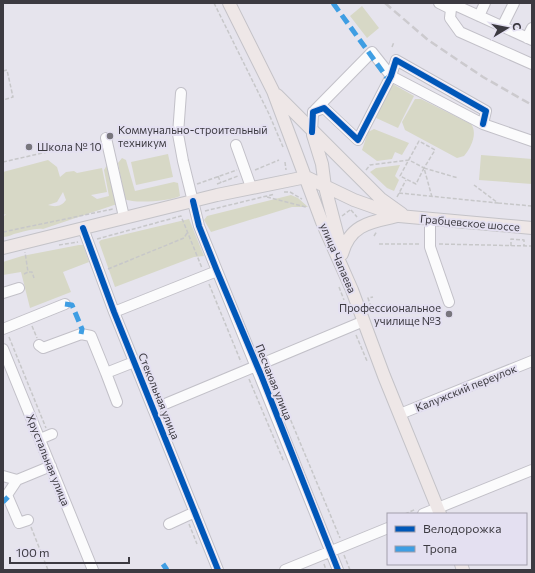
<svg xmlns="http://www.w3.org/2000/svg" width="535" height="573" viewBox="0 0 535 573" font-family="Commissioner,sans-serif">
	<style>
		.green { fill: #d7d8c6; fill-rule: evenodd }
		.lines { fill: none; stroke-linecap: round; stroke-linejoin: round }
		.minor-casing { stroke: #c2c0c8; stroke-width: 12 }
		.major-casing { stroke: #c4c3c8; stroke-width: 14 }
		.path { stroke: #c7c7c9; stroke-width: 1.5; stroke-dasharray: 4 2; stroke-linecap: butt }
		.minor { stroke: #fbfbfc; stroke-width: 10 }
		.major { stroke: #eee7e7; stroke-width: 12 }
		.rail { stroke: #cccace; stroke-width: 2.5; stroke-dasharray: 8 4; stroke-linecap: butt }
		.quiet { stroke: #3f9ee3; stroke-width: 5; stroke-dasharray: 10 5; stroke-linecap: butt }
		.cycleway-casing { stroke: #e4e0f1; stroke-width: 8 }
		.cycleway { stroke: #0057b8; stroke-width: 6 }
		.poi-dot { fill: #78767d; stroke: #e4e0f1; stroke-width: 1.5 }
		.labels { text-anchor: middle; stroke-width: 4; stroke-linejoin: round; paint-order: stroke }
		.poi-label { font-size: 11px; fill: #3c3a41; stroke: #e4e0f1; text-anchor: start }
		.street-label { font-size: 11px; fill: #3c3a41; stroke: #e4e0f1 }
	</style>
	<rect width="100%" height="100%" fill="#e6e4ed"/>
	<!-- green -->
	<path class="green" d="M362,6L379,28L367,38L350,16Z
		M391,83L414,96L398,128L374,117Z
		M415,99H421L471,124C478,133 471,148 464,156L457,158L405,130L402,122Z
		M374,129L409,143L402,155L395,152L392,159L377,161L362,150L368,132Z
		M168,154L173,177L136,185L131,162Z
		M481,155L532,159V184L479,180Z
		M122,158L126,160L135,191L174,182L178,183L180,196C170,201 134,204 125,199L118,163Z
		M48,160L57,167L60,177L66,172L74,171L77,173L102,168L107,192L91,195L97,199L109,196L104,170L107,165L110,169L117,204L43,229C35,228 26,231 18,233C12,234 9,237 3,237V217L6,214L3,215V172ZM63,192L66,200C61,207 55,207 48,205L57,202Z
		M400,165L395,176L399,180L394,191L387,188L370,172L376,168Z
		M291,195L298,198L308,207H292L211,232L204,220L207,216Z
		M189,219L204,256L194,257L115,287L99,242L101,240Z
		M79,245H83L89,262L63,272L71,292L30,308L21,272L3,275V262L22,256Z"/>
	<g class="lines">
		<!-- minor casing -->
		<g class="minor-casing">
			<path id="minor" d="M439,3L451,9L455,5L532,40
				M451,9L450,18L460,32L532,64
				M479,16L485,3
				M502,27L514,3
				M527,38L532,28
				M181,93L178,134L183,161L199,226L338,570
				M315,110L372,52L391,76L483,124L532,141
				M312,132L313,112L324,108L358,140L391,76L396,60L486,111L483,124
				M106,138L124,217
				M236,145L251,187
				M430,220V247L449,302
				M83,228L114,312L218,570
				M3,293L19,288
				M114,312L217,271
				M3,329L65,304
				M39,345L43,348L81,334L91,336L106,373L134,362
				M3,349L93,570
				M106,373L117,402
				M153,409L364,321
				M400,414L532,361
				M40,439L52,434
				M3,476L17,480L51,466
				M17,480L7,495L19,523L28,520
				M423,514L532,470
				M169,524L195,512
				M285,570L388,528"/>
		</g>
		<!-- major casing -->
		<g class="major-casing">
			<path id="major" d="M229,3L273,91L322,222L352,290L384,376L440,514
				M277,95L381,199L402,214
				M313,135L322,164L325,187L342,252
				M3,248L217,195L306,177L354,200L399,216L532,228
				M342,254C350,224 371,222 398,216
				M461,564L463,570"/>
		</g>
		<!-- path -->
		<path class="path" d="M214,3L269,114L283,147
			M392,47L394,42
			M3,71L7,70L13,97L3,100
			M3,162L47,152
			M285,162L286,170
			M255,170L279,160
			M366,170L370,165L409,160L424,168L435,150L419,141L400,176L416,184L424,168
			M218,176L221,183
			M197,184L237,170
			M217,184L238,176
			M284,192H290L302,199
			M399,193L498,203L474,185
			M267,197L306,207
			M397,197L406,180
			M432,197L424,168L458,178
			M498,203L532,206
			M351,210L357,217
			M205,211L275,194
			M342,216L350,210
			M3,232L113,209
			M374,236L377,231
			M97,239L181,216L202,268
			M379,244H421
			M439,244L532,246
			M59,245L78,242
			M511,246V239L524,240V246
			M108,269L184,238L187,233
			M29,272H32L34,278
			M24,274L28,272L25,252
			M209,284L241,362
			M339,287L344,300
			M371,307L368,298L373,297
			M32,326L37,338
			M356,335L367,361
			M9,337L46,428
			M271,370V373L340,538
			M249,379L284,462
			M405,514L416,509
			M189,524L197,544
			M31,527L48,570
			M344,555L350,570
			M324,564L326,570"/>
		<!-- minor -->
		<use href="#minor" class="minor"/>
		<!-- major -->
		<use href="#major" class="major"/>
		<!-- rail -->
		<path class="rail" d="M385,3L428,40L483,77L532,105"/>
		<!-- quiet -->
		<path class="quiet" d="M333,3L388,79
			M65,304L72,305L82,329L81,334
			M3,502L8,497
			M163,564L167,570"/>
		<!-- cycleway casing -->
		<g class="cycleway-casing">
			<path id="cycleway" d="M312,132L313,112L324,108L358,140L391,76L396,60L486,111L483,124
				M193,201L199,226L217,271L261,375L338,570
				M83,228L114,312L218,570"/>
		</g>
		<!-- cycleway -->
		<use href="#cycleway" class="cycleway"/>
	</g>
	<!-- markers -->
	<g class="poi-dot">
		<circle cx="110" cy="136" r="4"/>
		<circle cx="29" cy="147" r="4"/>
		<circle cx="449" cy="314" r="4"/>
	</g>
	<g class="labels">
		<!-- poi labels -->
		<g class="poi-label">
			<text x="118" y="134">Коммунально-строительный<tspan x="118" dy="13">техникум</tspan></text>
			<text x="37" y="151">Школа № 10</text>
			<text x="441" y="312" text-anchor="end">Профессиональное<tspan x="441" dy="13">училище №3</tspan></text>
		</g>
		<!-- street labels -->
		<g class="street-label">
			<text transform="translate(470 223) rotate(5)" y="4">Грабцевское шоссе</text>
			<text transform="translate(338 258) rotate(67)" y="4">улица Чапаева</text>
			<text transform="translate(274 382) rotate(68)" y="4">Песчаная улица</text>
			<text transform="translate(466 388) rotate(-22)" y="4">Калужский переулок</text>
			<text transform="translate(159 396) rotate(68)" y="4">Стекольная улица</text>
			<text transform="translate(48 460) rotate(68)" y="4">Хрустальная улица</text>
		</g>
	</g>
	<!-- border -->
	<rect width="535" height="573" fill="none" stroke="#3c3a41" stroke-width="8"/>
	<!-- legend -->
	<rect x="387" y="513" width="140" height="52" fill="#e4e0f1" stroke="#a19eab"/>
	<rect x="395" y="526" width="20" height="6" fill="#0057b8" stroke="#a19eab"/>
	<text x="423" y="533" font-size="12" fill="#3c3a41">Велодорожка</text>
	<rect x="395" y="546" width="20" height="6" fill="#3f9ee3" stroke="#a19eab"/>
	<text x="423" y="553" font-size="12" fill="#3c3a41">Тропа</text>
	<!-- north arrow -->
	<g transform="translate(507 28) rotate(80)" stroke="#e4e0f1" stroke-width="3" paint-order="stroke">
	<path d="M0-3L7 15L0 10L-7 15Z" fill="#3c3a41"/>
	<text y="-6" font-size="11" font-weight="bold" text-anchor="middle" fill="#3c3a41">С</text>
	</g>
	<!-- scale -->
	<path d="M10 557v6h119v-6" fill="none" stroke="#3c3a41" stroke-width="2"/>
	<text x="16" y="557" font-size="12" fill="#3c3a41" stroke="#e4e0f1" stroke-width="3" paint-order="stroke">100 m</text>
</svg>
